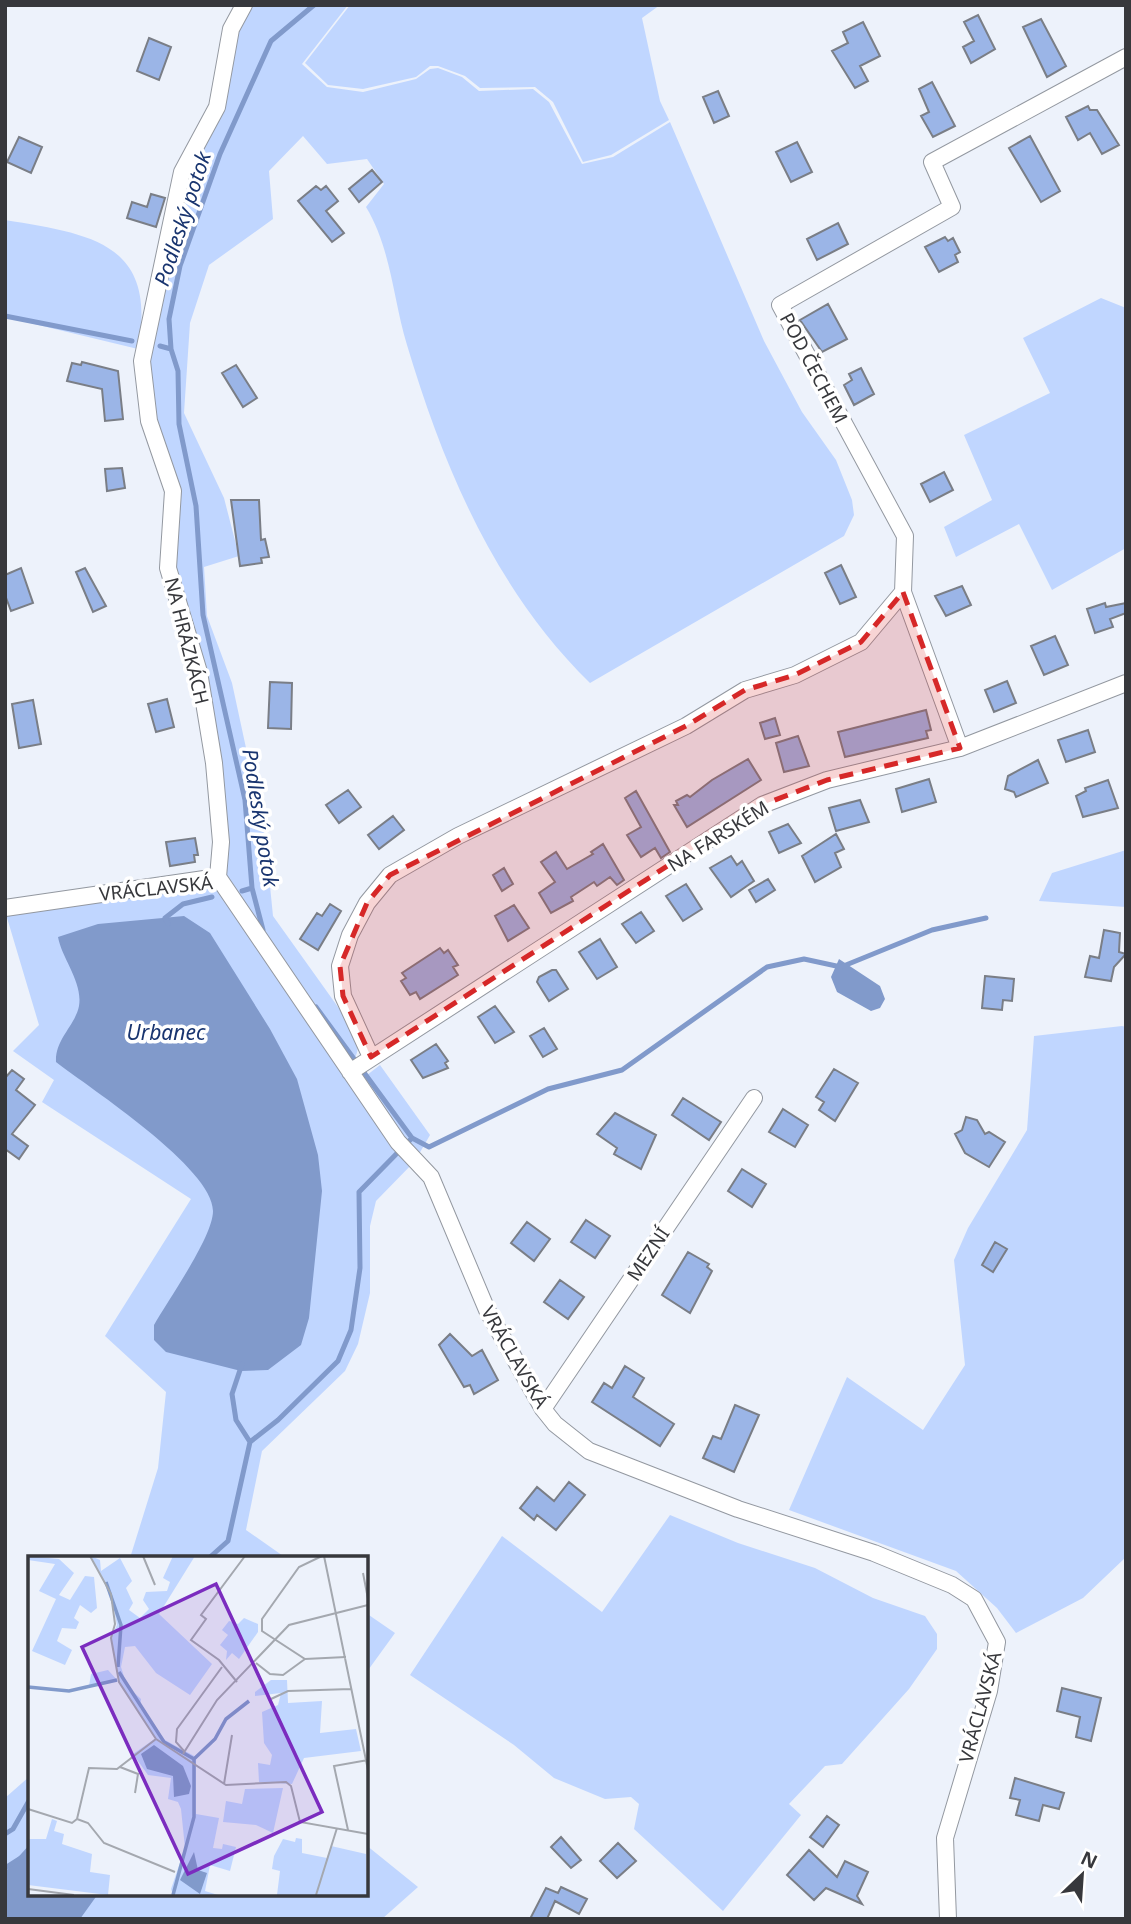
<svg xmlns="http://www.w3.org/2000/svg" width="1131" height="1924" viewBox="0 0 1131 1924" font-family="'Noto Sans',sans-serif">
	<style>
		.green { fill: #c0d6ff }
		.water { fill: #819acb }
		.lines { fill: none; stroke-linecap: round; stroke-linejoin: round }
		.stream { stroke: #819acb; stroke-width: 5 }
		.building { fill: #9bb5e7; stroke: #7a7e86; stroke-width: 2 }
		.street-casing { stroke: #9398a0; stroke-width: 18 }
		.street { stroke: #fff; stroke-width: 16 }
		.marked { fill: #d62828; fill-opacity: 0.2; stroke: #d62828; stroke-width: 5; stroke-dasharray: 14 9; stroke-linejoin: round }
		.labels { text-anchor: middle; stroke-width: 7; stroke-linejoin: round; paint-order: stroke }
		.street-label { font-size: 19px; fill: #37383c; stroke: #fff }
		.water-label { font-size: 21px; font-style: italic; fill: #18346f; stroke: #fff }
		.inset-river { fill: none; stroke: #819acb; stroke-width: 3.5 }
		.inset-road { fill: none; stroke: #a4a8af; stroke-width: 2 }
		.view { fill: #7b2cbf; fill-opacity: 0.15; stroke: #7b2cbf; stroke-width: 3.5 }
		.inset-edge { fill: none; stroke: #37383c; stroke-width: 3.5 }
	</style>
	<rect width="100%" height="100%" fill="#edf2fb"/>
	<!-- green -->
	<path class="green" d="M248,5H348L302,64L327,87L363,92L416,79L430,69L438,68L462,77L479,91L533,89L549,102L582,164L613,157L670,122L764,341L802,412L836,460L852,500L854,515L844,536L590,683C496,591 444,469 407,345C393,299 391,248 366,207L384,184L367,159L327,164L303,136L269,171L273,219L209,265L190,323L184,413L224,498L239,556L204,567L207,616L232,683L265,836L273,916L353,1028C359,1044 361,1052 349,1066L221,875L224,839L171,568L175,490L153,420L145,362L186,173L219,108L234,29Z
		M350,5H660L642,18L660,101L669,120L611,155L583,162L553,102L535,87L480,88L465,76L438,66H430L416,77L363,89L328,85L305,63Z
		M5,220C90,234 158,242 138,349L5,317Z
		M1101,298L1126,308V548L1052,590L1019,524L956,557L944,527L992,500L964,435L1050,393L1023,338Z
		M1126,850V907L1039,901L1052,873Z
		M218,877L358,1082L380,1065L430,1135L415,1161L376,1201L370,1226V1293L358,1344L345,1371L262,1451L246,1530L286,1558H130L158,1468L166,1392L105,1336L191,1199L42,1102L54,1080L13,1051L39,1025L5,911Z
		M1122,1026L1126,1027V1557L1083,1598L1016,1633L997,1608L956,1571L789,1510L847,1377L923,1430L965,1365L954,1260L968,1228L1027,1130L1034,1036Z
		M670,1515L738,1543L815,1568L873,1598L925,1616L937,1634V1649L909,1689L842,1764L825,1766L789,1804L801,1815L723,1911L634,1829L639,1804L631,1797L605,1799L554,1778L514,1745L410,1675L502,1536L602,1612Z
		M366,1613L395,1633L366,1673Z
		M30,1776V1894H366V1845L418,1887L382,1919H5V1798Z"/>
	<!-- water -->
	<path class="water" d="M184,916L210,933L270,1029L297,1079L318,1155L322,1191L309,1318L301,1345L268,1370L241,1371L166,1352L154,1340V1325C168,1300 213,1237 213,1211C213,1168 91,1089 56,1062C55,1039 75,1026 79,1006C83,982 62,959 58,937L98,924Z
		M839,959L880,986L885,999L880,1008L871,1011L837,992L831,977Z
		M30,1844V1894H98L80,1919H5V1872Z"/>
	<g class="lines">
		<!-- stream -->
		<path class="stream" d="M5,316L132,341
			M160,346L171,349
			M242,891L252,888
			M168,924L165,918L183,904L212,897
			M263,930L252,888L245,800L203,615L196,506L179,424L178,371L171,349L169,319L180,266L220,154L271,41L314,5
			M412,1138L429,1147L548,1089L622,1070L767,967L804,959L841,967L932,930L986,918
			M242,1364L232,1394L236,1420L250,1442
			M209,1558L228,1541L250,1442L278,1420L338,1361L351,1330L360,1268L359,1192L412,1138L316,1007
			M5,1834L13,1829L30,1799
			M5,1868L30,1852"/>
	</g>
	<!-- building -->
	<path class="building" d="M978,15L995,49L971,63L963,47L974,41L964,22Z
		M1041,19L1066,66L1047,77L1023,27Z
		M863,22L880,56L860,66L868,81L855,88L832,51L848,43L843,32Z
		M149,38L171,47L159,80L137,71Z
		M932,82L955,126L933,137L921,116L929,112L919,89Z
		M718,91L729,116L714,123L703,97Z
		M1088,106L1090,110H1097L1119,145L1102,154L1090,133L1078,140L1066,117Z
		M1030,136L1060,191L1041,202L1009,148Z
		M19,137L42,147L31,173L7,162Z
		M797,142L812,172L791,182L776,152Z
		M372,170L382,182L359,202L349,189Z
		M316,186L321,190L326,186L338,201L326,211L344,233L332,242L298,201Z
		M151,194L165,198L156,227L127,218L132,202L147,207Z
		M838,223L848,244L817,260L807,239Z
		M945,237L948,241L953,238L960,252L955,255L958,262L939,272L925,247Z
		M828,304L847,339L822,352L800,320Z
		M82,362L118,371L123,419L105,421L102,389L67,381L72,363L81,365Z
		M236,365L257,398L243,407L222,373Z
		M861,368L874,394L854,405L844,385L852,380L849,374Z
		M122,468L125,488L107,491L105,469Z
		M944,472L953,490L930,502L921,484Z
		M231,500H259L261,540L265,539L269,557L261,558L262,563L240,566Z
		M841,565L856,597L840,604L825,573Z
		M21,568L33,603L11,611L5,595V575Z
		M85,568L106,606L93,612L76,572Z
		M962,586L971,605L946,616L935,596Z
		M1105,603L1106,607L1126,603V613L1110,619L1113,627L1095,633L1087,609Z
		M1055,636L1068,665L1044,675L1031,646Z
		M1007,681L1016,703L994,712L985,690Z
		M270,682L292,683L291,729L268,728Z
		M167,699L174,727L156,732L148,704Z
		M33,700L41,744L19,748L12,704Z
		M926,710L931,730L926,731L928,738L845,757L838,732Z
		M775,718L780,735L765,739L760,723Z
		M1088,730L1095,752L1066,762L1058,740Z
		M798,736L809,766L784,772L776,743Z
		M748,759L761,780L687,827L674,805H678L676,801L687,795L690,797L712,780Z
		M1038,760L1048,783L1016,797L1014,792L1005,789L1008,776Z
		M929,779L936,802L902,812L896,789Z
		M1108,780L1118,808L1083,817L1076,796L1086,791L1085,788Z
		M348,790L361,807L339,823L326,805Z
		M636,791L670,852L661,858L655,848L641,857L627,835L641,827L625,798Z
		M860,800L869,822L836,831L829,808Z
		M393,816L404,830L379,849L368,835Z
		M788,824L801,843L779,853L769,832Z
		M836,834L844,849L835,853L841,867L815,882L802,856Z
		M195,838L198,855H194L195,862L170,866L166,842Z
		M603,844L624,880L617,885L610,877L597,886L594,882L571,897L573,901L551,913L539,893L555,882L541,862L556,852L567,869L593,854L591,852Z
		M731,856L737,865L742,861L754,881L731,897L710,868Z
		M504,868L513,884L502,891L493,875Z
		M768,879L775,890L756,902L749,890Z
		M686,884L702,909L683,921L666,896Z
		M330,904L341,911L318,950L300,939L317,913L322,916Z
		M514,905L529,928L508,941L495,916Z
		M641,912L654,931L636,943L622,924Z
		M1104,930L1120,933L1119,952L1126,954L1114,967L1111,981L1085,977L1090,956L1099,958Z
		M600,939L617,967L597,979L579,952Z
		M440,948L444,953L448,950L458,965L453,967L458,975L420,999L416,992L410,995L401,981L406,978L402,973Z
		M552,970H556L568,989L549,1001L537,982L539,977Z
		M985,976L1014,979L1012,1001L1003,1000L1002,1010L982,1008Z
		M495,1006L514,1032L495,1043L478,1017Z
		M544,1028L557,1049L543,1057L530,1036Z
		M436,1044L448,1061L445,1063L448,1068L423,1078L411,1060Z
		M834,1069L858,1083L835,1121L819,1110L824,1102L816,1097Z
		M12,1070L24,1079L16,1090L35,1105L12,1134L28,1146L19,1159L5,1149V1078Z
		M683,1098L721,1122L709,1140L672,1115Z
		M783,1109L808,1125L795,1147L769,1132Z
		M615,1113L656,1135L641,1169L614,1154L617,1148L597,1134Z
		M966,1117L977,1120L985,1134L989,1132L1005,1142L989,1167L965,1153L955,1134L962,1130Z
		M742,1169L766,1184L752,1207L728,1191Z
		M586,1220L610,1236L595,1258L571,1242Z
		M527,1222L550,1239L534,1261L511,1243Z
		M995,1242L1007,1249L993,1272L982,1265Z
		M688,1252L709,1264L707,1267L712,1271L690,1313L662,1295Z
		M560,1280L584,1297L568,1319L544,1302Z
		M450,1334L472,1356L482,1350L498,1380L474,1394L470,1385L464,1387L439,1345Z
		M625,1366L644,1378L633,1397L674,1424L660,1446L592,1402L604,1383L612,1388Z
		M735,1405L759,1415L734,1472L703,1458L713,1436L721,1439Z
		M569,1482L585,1495L556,1530L537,1515L534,1520L520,1508L537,1487L554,1501Z
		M1062,1688L1101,1698L1091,1741L1076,1737L1080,1717L1057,1711Z
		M1015,1778L1064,1793L1059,1809L1043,1805L1039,1821L1016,1815L1020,1800L1010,1798Z
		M827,1816L839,1825L823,1847L810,1837Z
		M561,1837L581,1860L571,1868L551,1847Z
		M618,1843L636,1861L617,1878L600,1861Z
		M809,1850L837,1877L845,1861L868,1872L857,1896L862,1904L826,1888L814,1900L787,1875Z
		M561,1887L587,1899L579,1914L555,1901L547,1919H530L546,1888L558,1893Z"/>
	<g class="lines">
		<!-- street casing -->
		<g class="street-casing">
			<path id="street" d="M960,748L903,592L905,536L780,305L952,207L932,162L1126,57
				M218,877L398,1142L431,1177L487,1310L543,1409L555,1424L589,1451L738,1509L874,1553L952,1585L974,1599L997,1642L989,1691L945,1838L948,1919
				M218,877L221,842L214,763L199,672L168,568L173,491L149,421L142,361L182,172L217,107L231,29L244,5
				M5,908L218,877
				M371,1057L343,996L340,966L350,935L367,903L390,875L458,836L686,726L745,690L795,675L861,642L903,592
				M350,1072L762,805L827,780L960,748L1126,683
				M543,1409L754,1098"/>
		</g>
		<!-- street -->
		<use href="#street" class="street"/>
	</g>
	<!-- marked area -->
	<path class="marked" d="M903,592L960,748L827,780L762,805L371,1057L343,996L340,966L367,903L390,875L686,726L745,690L795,675L861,642Z"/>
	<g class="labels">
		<!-- street labels -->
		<g class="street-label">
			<text transform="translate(814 368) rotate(62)" y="7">POD ČECHEM</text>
			<text transform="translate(187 641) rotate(76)" y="7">NA HRÁZKÁCH</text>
			<text transform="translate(718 836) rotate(-32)" y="7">NA FARSKÉM</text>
			<text transform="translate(156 888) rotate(-6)" y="7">VRÁCLAVSKÁ</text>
			<text transform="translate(648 1254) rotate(-56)" y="7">MEZNÍ</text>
			<text transform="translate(515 1357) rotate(60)" y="7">VRÁCLAVSKÁ</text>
			<text transform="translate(980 1707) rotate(-75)" y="7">VRÁCLAVSKÁ</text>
		</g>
		<!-- water labels -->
		<g class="water-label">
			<text transform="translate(183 219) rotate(-72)" y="7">Podleský potok</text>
			<text transform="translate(260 818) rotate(81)" y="7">Podleský potok</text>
			<text x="166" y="1040">Urbanec</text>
		</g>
	</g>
	<!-- overview -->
	<g transform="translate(28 1556)">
		<rect width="340" height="340" fill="#edf2fb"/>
		<path d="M0,0L31,3L46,17L31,39L42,44L57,20L66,21L69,52L63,57L52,49L46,62L51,66L48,73L34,72L29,85L44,94L37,109L4,95L28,43L11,35L27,8L0,4ZM63,0L72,4L73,15L92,2L104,25L98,32L105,47L101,54L112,62L121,53L115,44L118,36L139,35L142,26L135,22L145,0H167L131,58L184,108L162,139L128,117L107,90L97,91L93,111L99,130L113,143L112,152L137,184L168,201V258L191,262L185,292L194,293L195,288L208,291L202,315L182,309L177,335L190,339H145L143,333L157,292L153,253L150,246L140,243L143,222L120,219L105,198L128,182L91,126L83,81L89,69L83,38ZM216,62L230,68V76L211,103L204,97L198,104L199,95L192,89L200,79L194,74L201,65L210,68ZM80,114L90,125L61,130L63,118ZM243,124H259L260,147L294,145L292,177L328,173L333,195L276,202L264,228L231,226L230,207L242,209L244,199L236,187L234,156L250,149L253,137L227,140V136ZM255,232L245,277L228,269L195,266L198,245L214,248L217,233ZM24,263L29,265L26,275L36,278L34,288L64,298L62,316L82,319L80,339L0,329V283H18ZM268,282L274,283V297L299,302L303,290L338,298L339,339H249L252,315L244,313L246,300L255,283L267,286Z" fill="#c0d6ff"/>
		<path d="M126,189L155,210L163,230L161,238L146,241L145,220L119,213L113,198ZM166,296L170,314L179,317L172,338L152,324Z" fill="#819acb"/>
		<path class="inset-river" d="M78,26L93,69L90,111M91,116L136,186L166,203V261L145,339M0,131L41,135L89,124M166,203L187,183L198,163L221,145"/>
		<path class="inset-road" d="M62,0L83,38L87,68L83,82L91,126L128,183M115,0L127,29M294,0L271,11L234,63V75L277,103L318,101M296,0L340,214M335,17L340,43M228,107L242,118L255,119L277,103M209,126L191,104L163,84L178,63L173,59L217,0M243,143L260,135L323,133M128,183L198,229L258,226L263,230L272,266L340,278M156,195L148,186L149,173L194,111M155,198L189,144L261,69L340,49M92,211L110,218L107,237M196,228L204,179M0,253L44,267L49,263M49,263L61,212L89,213L128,183M49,263L60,267L76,287L147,316M320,274L306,210L340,204M0,333L46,339M288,339L309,272"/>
		<path class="view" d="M188,28L294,256L160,318L54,91Z"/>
		<rect width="340" height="340" class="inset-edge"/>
	</g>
	<!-- border -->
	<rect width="1131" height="1924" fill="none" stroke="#37383c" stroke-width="14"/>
	<!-- north arrow -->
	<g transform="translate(1082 1875) rotate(25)" stroke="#ffffff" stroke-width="5" paint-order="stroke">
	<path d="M0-5L12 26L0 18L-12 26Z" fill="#37383c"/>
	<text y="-10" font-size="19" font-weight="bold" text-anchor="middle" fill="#37383c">N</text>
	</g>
</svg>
